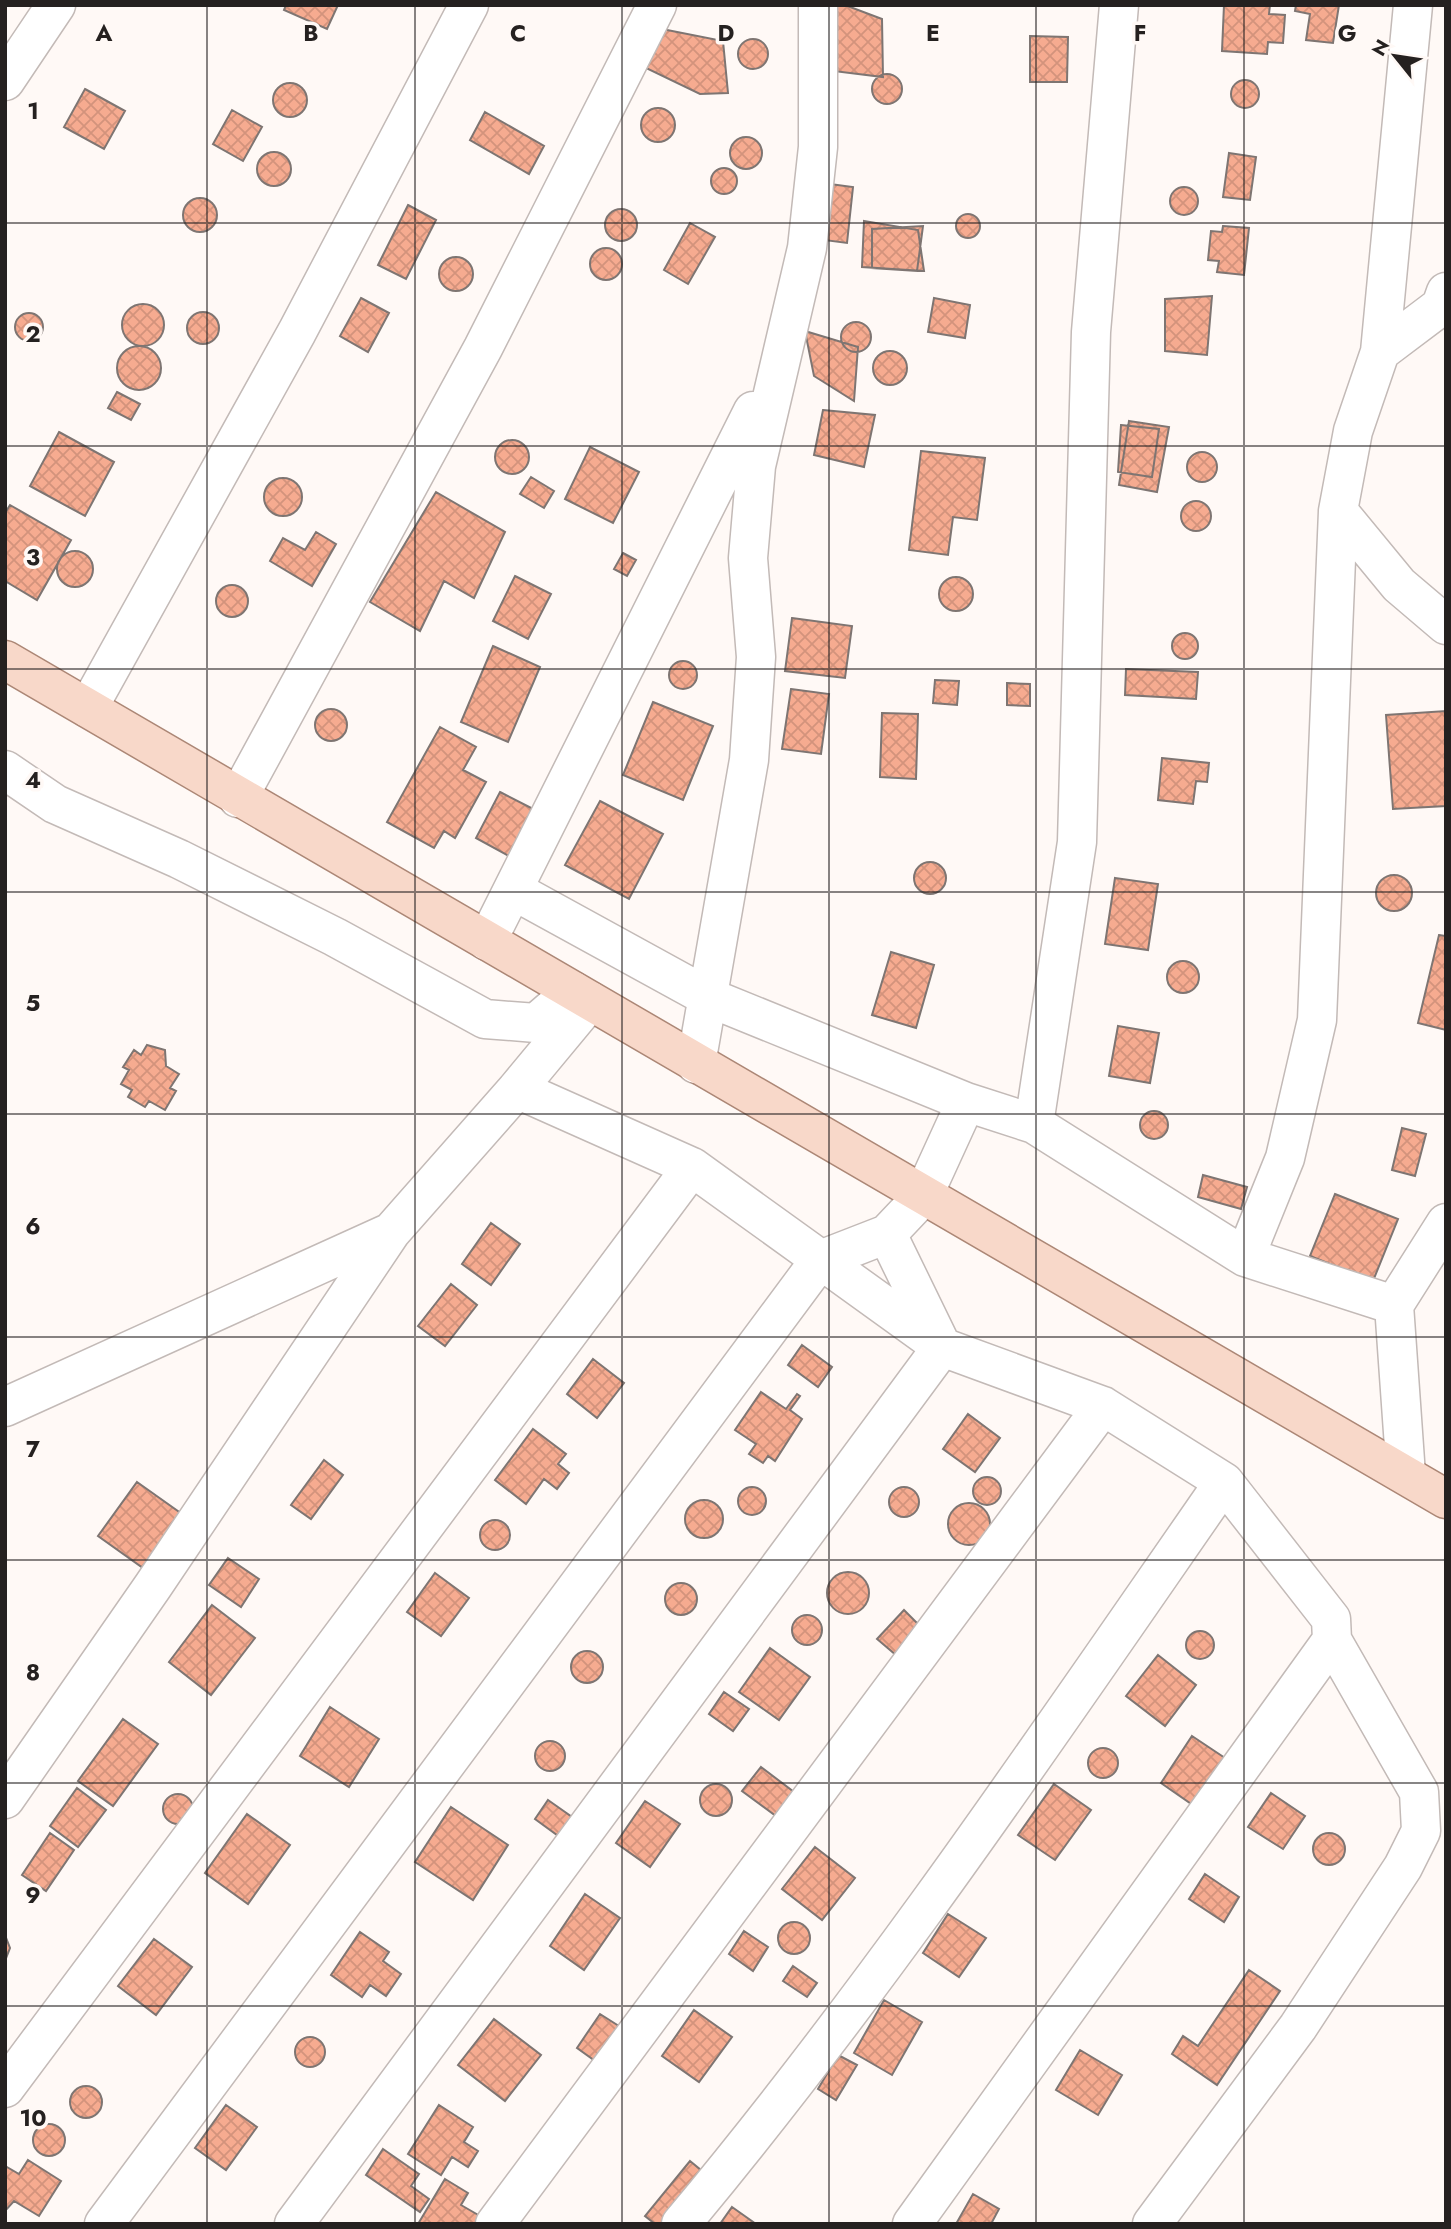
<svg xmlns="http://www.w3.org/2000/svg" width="1451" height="2229" viewBox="0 0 1451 2229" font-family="Jost,sans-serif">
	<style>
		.building { fill: url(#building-cross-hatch); stroke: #7e7572; stroke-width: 2 }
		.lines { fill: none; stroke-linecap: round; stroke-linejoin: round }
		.minor-casing { stroke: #c3bab7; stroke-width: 41 }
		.major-casing { stroke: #ac8776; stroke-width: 41 }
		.minor { stroke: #fff; stroke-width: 38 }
		.major { stroke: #f8d8c9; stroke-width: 38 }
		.grid { fill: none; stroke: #252120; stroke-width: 2; stroke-opacity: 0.55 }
		.grid-label { font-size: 23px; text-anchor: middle; font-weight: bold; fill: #252120; stroke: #fff9f6; stroke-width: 7; stroke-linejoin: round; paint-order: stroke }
	</style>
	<defs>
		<pattern id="building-cross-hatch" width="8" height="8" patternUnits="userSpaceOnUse" patternTransform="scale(1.75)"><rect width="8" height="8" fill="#f6ab90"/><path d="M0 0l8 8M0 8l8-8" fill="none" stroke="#d3937c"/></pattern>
	</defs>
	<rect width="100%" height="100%" fill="#fff9f6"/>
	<!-- building -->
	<path class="building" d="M286,5H338L327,29L284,10Z
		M833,5H845L882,19L883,77L825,70Z
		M1224,5H1270L1269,14L1285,15L1283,43L1268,42L1267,54L1222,51Z
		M1296,5H1339L1333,43L1306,40L1310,14L1295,11Z
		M657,28L723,41L728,93L700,94L646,68Z
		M1030,36L1068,37L1067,82H1030Z
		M738 54a15 15 0 1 1 30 0a15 15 0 1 1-30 0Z
		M872 89a15 15 0 1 1 30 0a15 15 0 1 1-30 0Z
		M1231 94a14 14 0 1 1 28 0a14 14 0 1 1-28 0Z
		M273 100a17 17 0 1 1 34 0a17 17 0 1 1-34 0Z
		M85,89L125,111L104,149L64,127Z
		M641 125a17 17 0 1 1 34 0a17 17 0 1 1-34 0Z
		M232,110L262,127L243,161L213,144Z
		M485,112L544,146L529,174L470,140Z
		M730 153a16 16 0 1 1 32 0a16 16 0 1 1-32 0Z
		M257 169a17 17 0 1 1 34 0a17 17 0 1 1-34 0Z
		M1229,153L1256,157L1250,200L1223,197Z
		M711 181a13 13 0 1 1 26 0a13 13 0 1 1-26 0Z
		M830,184L853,187L847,243L824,240Z
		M1170 201a14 14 0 1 1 28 0a14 14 0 1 1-28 0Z
		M183 215a17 17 0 1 1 34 0a17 17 0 1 1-34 0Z
		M408,205L436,220L406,279L378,265Z
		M605 225a16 16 0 1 1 32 0a16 16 0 1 1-32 0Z
		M956 226a12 12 0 1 1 24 0a12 12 0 1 1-24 0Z
		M864,221L918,230L924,271L862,267Z
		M690,223L715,237L688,284L664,270Z
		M923,226L917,271L872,268V229Z
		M1223,226L1249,228L1244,275L1217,272L1219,261L1208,260L1211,231L1222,232Z
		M590 264a16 16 0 1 1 32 0a16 16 0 1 1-32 0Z
		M439 274a17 17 0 1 1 34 0a17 17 0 1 1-34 0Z
		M1212,296L1207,355L1165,351V299Z
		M361,298L389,313L368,352L340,336Z
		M934,298L970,305L965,338L928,332Z
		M122 325a21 21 0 1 1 42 0a21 21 0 1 1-42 0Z
		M187 328a16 16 0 1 1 32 0a16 16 0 1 1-32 0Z
		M15 327a14 14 0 1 1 28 0a14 14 0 1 1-28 0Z
		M841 337a15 15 0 1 1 30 0a15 15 0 1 1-30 0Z
		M805,331L858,347L854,401L814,376Z
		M117 368a22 22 0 1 1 44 0a22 22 0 1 1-44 0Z
		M873 368a17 17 0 1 1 34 0a17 17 0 1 1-34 0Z
		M117,392L140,404L131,420L108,408Z
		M823,410L875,415L864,467L814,455Z
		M1129,421L1169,427L1157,492L1119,485Z
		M1121,425L1159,429L1152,477L1118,472Z
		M59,432L114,462L85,516L30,486Z
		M495 457a17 17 0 1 1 34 0a17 17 0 1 1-34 0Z
		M590,447L639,472L613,523L565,499Z
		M921,451L985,458L977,520L953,517L948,555L909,550Z
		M1187 467a15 15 0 1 1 30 0a15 15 0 1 1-30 0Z
		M531,477L554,491L544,508L520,494Z
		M264 497a19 19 0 1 1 38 0a19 19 0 1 1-38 0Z
		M436,492L505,532L474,598L444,581L420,631L370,602Z
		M1181 516a15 15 0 1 1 30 0a15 15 0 1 1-30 0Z
		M10,505L71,540L37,600L5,581V513Z
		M316,532L336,544L312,586L270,561L283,538L305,550Z
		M57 569a18 18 0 1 1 36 0a18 18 0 1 1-36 0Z
		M623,553L636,560L627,576L614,569Z
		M515,576L551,594L528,639L493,621Z
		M939 594a17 17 0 1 1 34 0a17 17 0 1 1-34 0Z
		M216 601a16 16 0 1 1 32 0a16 16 0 1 1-32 0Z
		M792,618L852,626L845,678L785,671Z
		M1172 646a13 13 0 1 1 26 0a13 13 0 1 1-26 0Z
		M493,646L540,667L508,742L461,722Z
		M669 675a14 14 0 1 1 28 0a14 14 0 1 1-28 0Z
		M1126,669L1198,672L1196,699L1125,695Z
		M935,680L959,681L957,705L933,703Z
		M1007,683L1030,684V706L1007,705Z
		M791,689L829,694L821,754L782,749Z
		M653,702L713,726L683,800L623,775Z
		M315 725a16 16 0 1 1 32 0a16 16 0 1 1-32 0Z
		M1446,711V806L1393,809L1386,715Z
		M882,713L918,714L916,779L880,777Z
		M440,727L476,747L463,770L486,782L455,838L444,831L434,848L387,822Z
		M1162,758L1209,763L1207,782L1196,781L1193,804L1158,800Z
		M500,792L541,813L516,860L476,838Z
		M600,801L663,834L629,899L565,865Z
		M914 878a16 16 0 1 1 32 0a16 16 0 1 1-32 0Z
		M1376 893a18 18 0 1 1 36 0a18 18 0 1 1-36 0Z
		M1115,878L1158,884L1148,950L1105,944Z
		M1439,935L1446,936V1030L1418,1023Z
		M891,952L934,965L916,1028L872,1015Z
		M1167 977a16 16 0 1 1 32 0a16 16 0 1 1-32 0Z
		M1118,1026L1159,1033L1150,1083L1109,1076Z
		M147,1045L165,1050L166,1066L179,1074L170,1088L176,1091L165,1110L149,1101L145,1107L128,1097L132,1090L121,1084L129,1070L123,1067L134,1050L141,1055Z
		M1140 1125a14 14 0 1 1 28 0a14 14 0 1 1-28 0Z
		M1402,1128L1426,1134L1415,1176L1392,1170Z
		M1203,1175L1247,1187L1241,1209L1198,1197Z
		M1335,1194L1398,1219L1373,1281L1310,1256Z
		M491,1223L520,1244L491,1285L462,1264Z
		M451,1284L477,1305L445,1346L418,1326Z
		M802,1345L832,1367L818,1387L788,1365Z
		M593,1359L624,1383L597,1418L567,1394Z
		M761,1392L786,1409L797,1394L800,1396L790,1410L802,1419L775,1461L768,1456L763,1463L749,1454L756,1444L735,1430Z
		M968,1414L1000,1438L975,1472L943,1449Z
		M533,1429L566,1454L558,1464L569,1473L557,1489L544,1479L526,1504L495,1480Z
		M324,1460L343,1475L311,1519L291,1505Z
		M973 1491a14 14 0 1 1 28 0a14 14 0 1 1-28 0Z
		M137,1482L182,1514L143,1568L98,1536Z
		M738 1501a14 14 0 1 1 28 0a14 14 0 1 1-28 0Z
		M889 1502a15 15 0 1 1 30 0a15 15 0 1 1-30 0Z
		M685 1519a19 19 0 1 1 38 0a19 19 0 1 1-38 0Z
		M948 1524a21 21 0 1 1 42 0a21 21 0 1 1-42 0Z
		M480 1535a15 15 0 1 1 30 0a15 15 0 1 1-30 0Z
		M228,1558L259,1579L241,1607L209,1585Z
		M827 1593a21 21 0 1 1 42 0a21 21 0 1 1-42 0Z
		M435,1573L469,1598L441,1636L407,1612Z
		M665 1599a16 16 0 1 1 32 0a16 16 0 1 1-32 0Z
		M212,1605L255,1638L211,1695L169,1662Z
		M904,1610L921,1627L896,1655L877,1639Z
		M792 1630a15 15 0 1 1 30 0a15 15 0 1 1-30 0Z
		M1186 1645a14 14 0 1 1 28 0a14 14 0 1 1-28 0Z
		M770,1648L810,1677L779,1720L739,1692Z
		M571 1667a16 16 0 1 1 32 0a16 16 0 1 1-32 0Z
		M1158,1655L1196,1685L1165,1726L1126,1696Z
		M724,1692L749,1709L733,1731L709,1714Z
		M330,1707L379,1739L349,1787L300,1756Z
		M123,1719L158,1744L113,1806L78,1781Z
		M1192,1736L1231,1762L1200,1810L1161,1783Z
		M535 1756a15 15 0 1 1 30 0a15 15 0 1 1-30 0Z
		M1088 1763a15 15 0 1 1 30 0a15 15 0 1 1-30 0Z
		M761,1767L794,1792L776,1816L742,1791Z
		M1054,1784L1091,1810L1055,1860L1018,1835Z
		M700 1800a16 16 0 1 1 32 0a16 16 0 1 1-32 0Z
		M77,1788L106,1810L78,1847L50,1826Z
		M1271,1793L1305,1816L1283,1849L1248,1827Z
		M163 1809a15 15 0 1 1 30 0a15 15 0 1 1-30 0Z
		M548,1800L582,1824L568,1843L535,1819Z
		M645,1801L680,1824L650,1867L616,1843Z
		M451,1807L508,1845L473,1900L415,1862Z
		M247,1814L290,1845L248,1904L205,1873Z
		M1313 1849a16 16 0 1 1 32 0a16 16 0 1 1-32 0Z
		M50,1833L74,1850L46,1891L22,1875Z
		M815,1847L855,1878L822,1920L782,1889Z
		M1205,1874L1239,1897L1224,1922L1189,1899Z
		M585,1894L620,1918L584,1970L550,1946Z
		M948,1914L986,1938L959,1977L923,1953Z
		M778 1938a16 16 0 1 1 32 0a16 16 0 1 1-32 0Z
		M744,1931L768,1947L753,1971L729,1954Z
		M360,1932L389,1952L383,1961L401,1974L386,1996L370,1985L362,1997L331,1975Z
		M5,1935L10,1948L5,1961Z
		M154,1939L192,1967L156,2015L118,1986Z
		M793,1966L817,1983L807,1997L783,1981Z
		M1249,1970L1280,1991L1217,2085L1172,2054L1183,2036L1198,2046Z
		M884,2000L922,2022L892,2075L854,2053Z
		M694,2010L732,2037L699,2082L662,2056Z
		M600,2014L622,2028L598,2063L577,2048Z
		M494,2019L541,2055L505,2101L458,2065Z
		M295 2052a15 15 0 1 1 30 0a15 15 0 1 1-30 0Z
		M1080,2050L1122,2075L1098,2115L1056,2090Z
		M838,2055L857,2065L836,2100L818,2089Z
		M70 2102a16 16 0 1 1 32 0a16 16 0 1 1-32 0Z
		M226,2105L257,2127L226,2170L195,2148Z
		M439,2105L473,2127L464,2142L478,2151L468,2167L452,2157L441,2175L408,2154Z
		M33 2140a16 16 0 1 1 32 0a16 16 0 1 1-32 0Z
		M383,2149L419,2174L411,2186L429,2199L420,2212L366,2175Z
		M28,2160L61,2181L39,2216L14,2201L5,2211V2166L19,2174Z
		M690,2161L707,2175L667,2224H655L645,2216Z
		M445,2179L468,2193L461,2205L480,2216L475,2224H418Z
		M973,2194L999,2209L991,2224H956Z
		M732,2207L756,2224H720Z"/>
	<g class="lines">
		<!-- minor casing -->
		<g class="minor-casing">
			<path id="minor" d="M5,81L56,5
				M1446,292L1441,306L1380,352L1353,431L1338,511L1399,585L1446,625
				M1380,352L1413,5
				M88,708L297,332L469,5
				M5,770L55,804L179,859L335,937L485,1019L536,1023L573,991
				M238,798L483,348L657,5
				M513,890L708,997L966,1102
				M487,941L753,411
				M696,1064L749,760L756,657L748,558L756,466L807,248L818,147V5
				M517,1089L590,1001
				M1034,1124L1077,842L1091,332L1119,5
				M1245,1257L1285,1158L1317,1020L1338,511
				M5,1407L391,1232L517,1089L692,1167L942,1347L1103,1406L1224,1482L1331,1619L1332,1640L912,2224
				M1406,1475L1394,1305L1446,1223
				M5,1799L153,1586L391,1232
				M5,2088L692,1167
				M104,2224L820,1260L887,1234L923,1196L966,1102L1034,1124L1245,1257L1394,1305
				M294,2224L942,1347L887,1234
				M495,2224L1103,1406
				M681,2224C878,1988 1049,1734 1224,1482
				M1152,2224L1298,2027L1403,1867L1421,1831L1419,1792L1332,1640"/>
		</g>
		<!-- major casing -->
		<g class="major-casing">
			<path id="major" d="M5,660L1446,1499"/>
		</g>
		<!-- minor -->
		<use href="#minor" class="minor"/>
		<!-- major -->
		<use href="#major" class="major"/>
	</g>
	<!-- grid -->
	<path class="grid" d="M207,5V2224M415,5V2224M622,5V2224M829,5V2224M1036,5V2224M1244,5V2224M5,223H1446M5,446H1446M5,669H1446M5,892H1446M5,1114H1446M5,1337H1446M5,1560H1446M5,1783H1446M5,2006H1446"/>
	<g class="grid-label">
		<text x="104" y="41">A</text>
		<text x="311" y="41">B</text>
		<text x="518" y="41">C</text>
		<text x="726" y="41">D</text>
		<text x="933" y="41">E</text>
		<text x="1140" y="41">F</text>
		<text x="1347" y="41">G</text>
		<text x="33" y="119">1</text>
		<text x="33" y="342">2</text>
		<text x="33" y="565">3</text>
		<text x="33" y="788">4</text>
		<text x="33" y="1011">5</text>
		<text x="33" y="1234">6</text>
		<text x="33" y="1457">7</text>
		<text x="33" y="1680">8</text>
		<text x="33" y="1903">9</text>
		<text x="33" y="2126">10</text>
	</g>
	<!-- border -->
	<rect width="1451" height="2229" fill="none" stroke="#252120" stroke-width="14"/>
	<!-- north arrow -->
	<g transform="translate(1395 56) rotate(300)" stroke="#fff9f6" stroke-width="5" paint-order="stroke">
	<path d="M0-5L12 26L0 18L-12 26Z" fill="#252120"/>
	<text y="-10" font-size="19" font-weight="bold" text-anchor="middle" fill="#252120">N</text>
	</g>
</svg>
